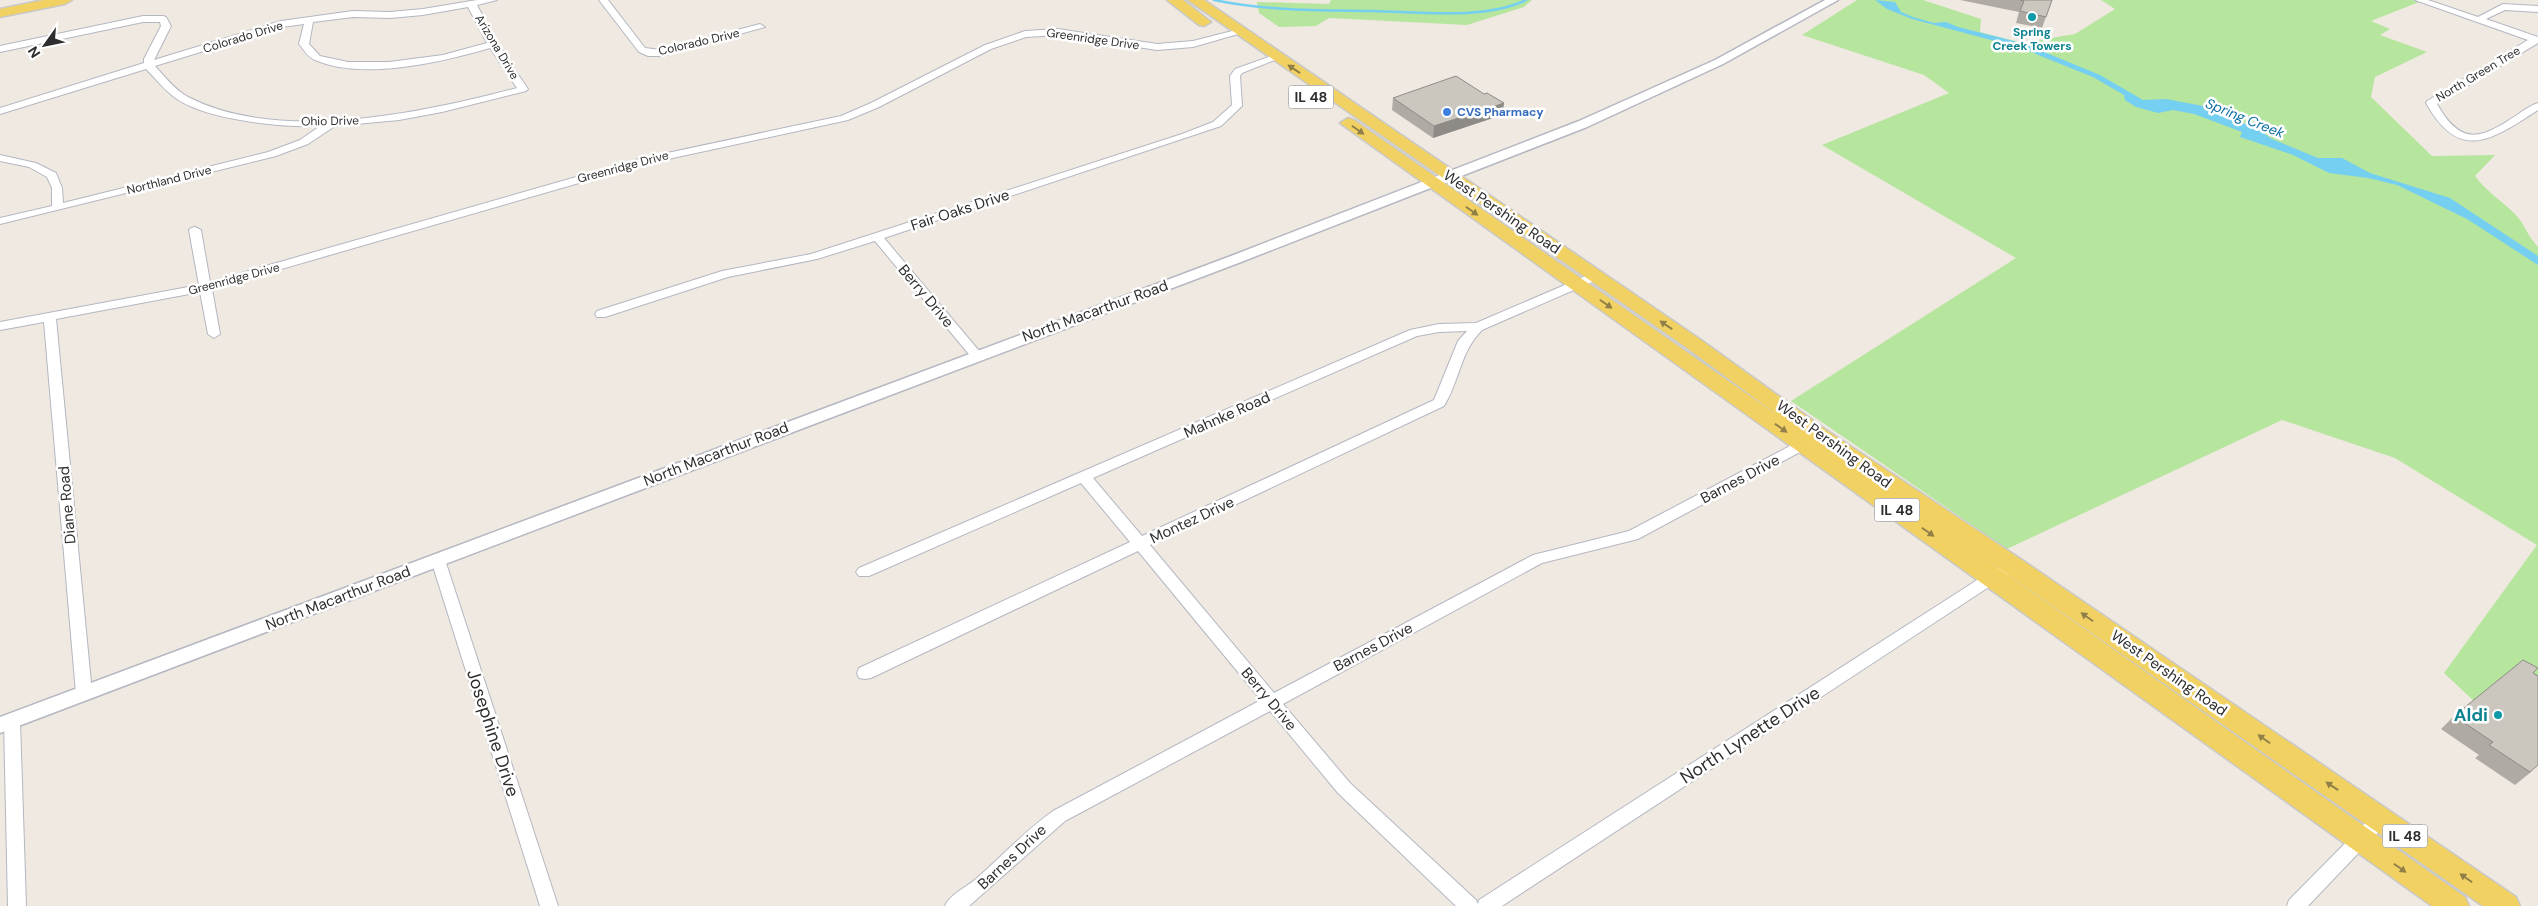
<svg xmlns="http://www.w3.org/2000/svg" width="2538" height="906" viewBox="0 0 2538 906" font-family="'DM Sans',sans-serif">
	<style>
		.green { fill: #b6e59e }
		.water { fill: #75cff0 }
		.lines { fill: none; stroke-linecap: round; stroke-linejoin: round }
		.stream { stroke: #75cff0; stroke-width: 2.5 }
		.minor-casing { stroke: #b4b7c1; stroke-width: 2 }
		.tertiary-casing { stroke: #b4b7c1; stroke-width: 3 }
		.primary-casing { stroke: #c9c9c9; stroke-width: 3 }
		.minor { fill: #fff; fill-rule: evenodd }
		.tertiary { fill: #fff; fill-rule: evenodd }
		.primary { fill: #f2d163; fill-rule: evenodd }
		.wall { fill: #afaba4 }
		.shaded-wall { fill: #8e8b86 }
		.building { fill: #cbc7bf; stroke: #8e8b86 }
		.oneway { fill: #908048 }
		.culture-dot { fill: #0f9aa8; stroke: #fff; stroke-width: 2 }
		.shop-dot { fill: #3f7fe0; stroke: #fff; stroke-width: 2 }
		.labels { text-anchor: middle; stroke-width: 5; stroke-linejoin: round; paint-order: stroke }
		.far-culture-label { font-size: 12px; font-weight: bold; fill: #0d838f; stroke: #fff }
		.far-street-label { font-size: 12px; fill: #2e2e2e; stroke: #fff }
		.far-shop-label { font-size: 12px; font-weight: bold; fill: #366cbe; stroke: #fff; text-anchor: start }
		.shield { fill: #fff; stroke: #6d6d6d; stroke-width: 1 }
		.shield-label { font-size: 14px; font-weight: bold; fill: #2e2e2e }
		.far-water-label { font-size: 14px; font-style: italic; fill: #0d6fa3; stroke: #fff }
		.street-label { font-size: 15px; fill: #2e2e2e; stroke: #fff }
		.near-culture-label { font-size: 18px; font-weight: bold; fill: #0d838f; stroke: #fff; text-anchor: end }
		.near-street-label { font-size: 18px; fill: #2e2e2e; stroke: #fff }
	</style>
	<rect width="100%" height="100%" fill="#efe9e1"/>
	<!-- green -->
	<path class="green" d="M1331,0H1532L1524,7L1467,25L1329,18L1316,26L1279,27L1259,13L1257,2L1329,4Z
		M1857,0H1923L1981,19L1980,32L2022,43L2075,34L2115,9L2101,0H2412L2419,2L2371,21L2390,29L2380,35L2427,52L2375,77L2371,97L2432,156L2495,155L2475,176C2488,194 2509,205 2520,220C2527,230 2528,236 2538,247V685L2475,702L2444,673L2537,545L2395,458L2282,420L2007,549L1791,401L2016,258L1822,145L1949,93L1924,75L1802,35Z"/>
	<!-- water -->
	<path class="water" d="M1875,0L1895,2L1901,12L1913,17L1934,23L1946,22L1958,27L2022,43L2100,75L2143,100L2166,99L2203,106L2226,118L2253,126L2272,139L2318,158H2342L2370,173L2450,198L2538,256V265L2467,219L2397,185L2368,178L2329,173L2293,155L2240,137L2242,132L2194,114L2173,110L2158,113L2136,107L2125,100L2124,95L2093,77L2021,48L1912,19L1887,9Z"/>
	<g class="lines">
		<!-- stream -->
		<path class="stream" d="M1214,0C1267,11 1320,10 1374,11C1419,12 1485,20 1526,0"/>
		<!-- minor casing -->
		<g class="minor-casing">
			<path id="minor" d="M477,0H497L477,5L497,44L528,89L526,91L442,112L399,120L335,126L308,144L276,156L0,224V218L52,206V188L47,177L29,167L0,161V155L36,163L56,173L62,188L63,203L268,152L300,140L320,126C283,128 208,120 177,99C165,91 156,79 146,69L0,114V108L144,63V59L161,26L160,22H143L0,52V46L143,16H163L166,17L171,26L154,60L281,21L353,11L390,12L423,9ZM468,7L487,43L443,55L389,62H348L320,56L309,44L313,22L353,17L390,18L423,15ZM304,24L299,44C303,49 309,58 315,60C363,81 442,62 490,48L517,88C423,113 279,144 188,97C175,90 165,77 155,66L282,27Z
				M599,0H608L645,48L661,50L760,24L765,27L661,56H648L639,52Z
				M2415,0H2428L2478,17L2503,4L2538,6V12L2505,10L2486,19L2538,37V43L2437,104C2462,148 2482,138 2517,115C2524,110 2531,105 2538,103V110C2493,139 2460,164 2426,103L2427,101L2528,40Z
				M1058,29L1157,44L1193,41L1240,29L1245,32L1193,47L1157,50L1058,35L1026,37L991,49L879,107L848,120L645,164L212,289L220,334L214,338L208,334L200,292L56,319L92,693L90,698L84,700L78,698L76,693L44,322L0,330V322L199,285L189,230L191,228L195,227L201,230L210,282L639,159L841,116L871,103L985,45L1025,31Z
				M1274,55L1282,57L1242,73L1240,76L1242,106L1221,126L884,238L980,352L982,355L980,358H972L875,241L817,259L728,277L605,317H597L595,314L597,311L722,271L811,254L1182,134L1213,122L1232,105L1230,76L1235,69Z
				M1595,272L1601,276L1599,279L1482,330C1460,352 1460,380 1444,406L1150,545L1274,693L1533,555L1629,531L1805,438H1815L1817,441L1815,444L1638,539L1542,563L1283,704L1350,783L1476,900L1478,904L1479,900L1988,573L2014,560L2019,562L2021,566L2019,570L1998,581L1502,906H1456L1338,793L1270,711L1065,821L969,906H945C950,894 967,887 977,878C1002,856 1025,831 1053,811L1261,700L1138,551L871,678L865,679L859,678L857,673L859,668L1130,542L1081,483L869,576H859L856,572L859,568L1410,330L1439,324L1476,323ZM1467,331L1458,341L1434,400L1142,536L1093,478L1417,336L1439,332Z
				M438,555L443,556L445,560L558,906H540L431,560L433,556Z
				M12,714L18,716L20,721L26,906H8L4,721L6,716Z
				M2380,811L2386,814L2389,819L2386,824L2308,906H2287L2289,900L2374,814Z"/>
		</g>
		<!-- tertiary casing -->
		<g class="tertiary-casing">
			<path id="tertiary" d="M1825,0H1838L1723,64L1587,127L1241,262L0,733V717L1231,256L1579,121L1715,60Z"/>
		</g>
		<!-- primary casing -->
		<g class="primary-casing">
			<path id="primary" d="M44,0H72L65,4L0,17V9Z
				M1167,0H1183L1211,22L1204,26L1199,25Z
				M1188,0H1204L1701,340L1826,430L2022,560L2516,897L2520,906H2483L1961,542L2465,897L2469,906H2432L1340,123L1348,118L1354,120L1780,417L1687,348Z"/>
		</g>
		<!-- minor -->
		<use href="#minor" class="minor"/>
		<!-- tertiary -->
		<use href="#tertiary" class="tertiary"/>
		<!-- primary -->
		<use href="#primary" class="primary"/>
	</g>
	<!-- wall -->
	<path class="wall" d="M1960,0H2052L2042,28L2016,23L2019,12Z
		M1484,94L1504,103L1502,115L1433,138L1392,110L1393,98Z
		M2538,668L2533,673L2531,772L2515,785L2475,758L2479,755L2441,729L2454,716Z"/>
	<!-- shaded-wall -->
	<path class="shaded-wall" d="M1504,103L1502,115L1433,138L1434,126Z"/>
	<!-- building -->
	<path class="building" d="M2020,0H2052L2046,17L2020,11L2024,1Z
		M1456,76L1484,94L1487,93L1504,103L1434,126L1393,98Z
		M2523,660L2538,668L2533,673L2538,676V765L2530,772L2489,745L2493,742L2454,716Z"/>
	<!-- one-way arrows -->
	<defs><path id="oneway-solid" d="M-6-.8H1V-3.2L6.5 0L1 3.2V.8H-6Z" transform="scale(1.25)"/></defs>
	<g class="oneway">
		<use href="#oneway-solid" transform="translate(1294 69) rotate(-146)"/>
		<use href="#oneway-solid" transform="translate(1358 130) rotate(35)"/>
		<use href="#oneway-solid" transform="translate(1472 211) rotate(35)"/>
		<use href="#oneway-solid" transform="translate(1606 304) rotate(35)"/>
		<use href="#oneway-solid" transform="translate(1666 325) rotate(-146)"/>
		<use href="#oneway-solid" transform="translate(1781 428) rotate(35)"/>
		<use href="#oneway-solid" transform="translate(1928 532) rotate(35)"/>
		<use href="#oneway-solid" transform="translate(2087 617) rotate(-145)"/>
		<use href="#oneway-solid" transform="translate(2264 739) rotate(-145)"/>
		<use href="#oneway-solid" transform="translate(2332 786) rotate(-146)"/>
		<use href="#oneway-solid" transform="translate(2400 868) rotate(35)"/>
		<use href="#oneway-solid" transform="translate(2466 878) rotate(-145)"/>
	</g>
	<!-- markers -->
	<g class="culture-dot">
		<circle cx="2032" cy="17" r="5"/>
		<circle cx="2498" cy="715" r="5"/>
	</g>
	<circle class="shop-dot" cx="1447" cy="112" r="5"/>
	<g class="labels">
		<!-- far-culture labels -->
		<g class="far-culture-label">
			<text x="2032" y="36">Spring<tspan x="2032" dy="14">Creek Towers</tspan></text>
		</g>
		<!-- far-street labels -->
		<g class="far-street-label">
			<text transform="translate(243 37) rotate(-17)" y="4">Colorado Drive</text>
			<text transform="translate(1093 39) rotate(8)" y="4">Greenridge Drive</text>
			<text transform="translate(699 42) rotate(-13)" y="4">Colorado Drive</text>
			<text transform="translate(497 47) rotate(59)" y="4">Arizona Drive</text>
			<text transform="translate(2478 74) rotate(-31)" y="4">North Green Tree</text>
			<text transform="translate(330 121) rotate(-1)" y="4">Ohio Drive</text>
			<text transform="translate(623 167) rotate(-15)" y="4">Greenridge Drive</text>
			<text transform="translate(169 180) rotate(-14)" y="4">Northland Drive</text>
			<text transform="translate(234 279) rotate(-15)" y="4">Greenridge Drive</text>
		</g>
		<!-- far-shop labels -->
		<g class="far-shop-label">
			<text x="1457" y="116">CVS Pharmacy</text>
		</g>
		<!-- shield labels -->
		<g class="shield">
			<rect x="1288.5" y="85.5" width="45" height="23" rx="4"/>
			<rect x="1874.5" y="498.5" width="45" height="23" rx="4"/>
			<rect x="2382.5" y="824.5" width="45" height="23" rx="4"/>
		</g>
		<g class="shield-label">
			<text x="1311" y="102">IL 48</text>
			<text x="1897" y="515">IL 48</text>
			<text x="2405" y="841">IL 48</text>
		</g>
		<!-- far-water labels -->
		<g class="far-water-label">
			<text transform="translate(2245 118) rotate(22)" y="5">Spring Creek</text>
		</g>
		<!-- street labels -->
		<g class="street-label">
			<text transform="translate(960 210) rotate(-18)" y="5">Fair Oaks Drive</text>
			<text transform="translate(1502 212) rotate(34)" y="5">West Pershing Road</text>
			<text transform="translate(926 296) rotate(50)" y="5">Berry Drive</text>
			<text transform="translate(1095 311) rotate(-20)" y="5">North Macarthur Road</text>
			<text transform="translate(1227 415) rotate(-24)" y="5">Mahnke Road</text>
			<text transform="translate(1834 444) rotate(36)" y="5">West Pershing Road</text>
			<text transform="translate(716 454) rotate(-21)" y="5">North Macarthur Road</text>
			<text transform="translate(1740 479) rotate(-28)" y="5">Barnes Drive</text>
			<text transform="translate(67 505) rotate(-95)" y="5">Diane Road</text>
			<text transform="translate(1192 520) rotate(-25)" y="5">Montez Drive</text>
			<text transform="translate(338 598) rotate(-21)" y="5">North Macarthur Road</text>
			<text transform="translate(1373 647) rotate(-28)" y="5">Barnes Drive</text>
			<text transform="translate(2169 673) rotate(35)" y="5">West Pershing Road</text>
			<text transform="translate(1269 699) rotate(50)" y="5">Berry Drive</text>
			<text transform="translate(1012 857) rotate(-43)" y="5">Barnes Drive</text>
		</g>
		<!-- near-culture labels -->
		<g class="near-culture-label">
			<text x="2488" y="721">Aldi</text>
		</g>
		<!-- near-street labels -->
		<g class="near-street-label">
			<text transform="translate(493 733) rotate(72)" y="6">Josephine Drive</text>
			<text transform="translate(1750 735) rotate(-33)" y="6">North Lynette Drive</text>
		</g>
	</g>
	<!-- north arrow -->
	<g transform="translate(45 45) rotate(237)" stroke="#ffffff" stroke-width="4" paint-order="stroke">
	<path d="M0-4L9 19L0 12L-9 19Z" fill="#2e2e2e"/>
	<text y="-8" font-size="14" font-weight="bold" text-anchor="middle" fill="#2e2e2e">N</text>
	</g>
</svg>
